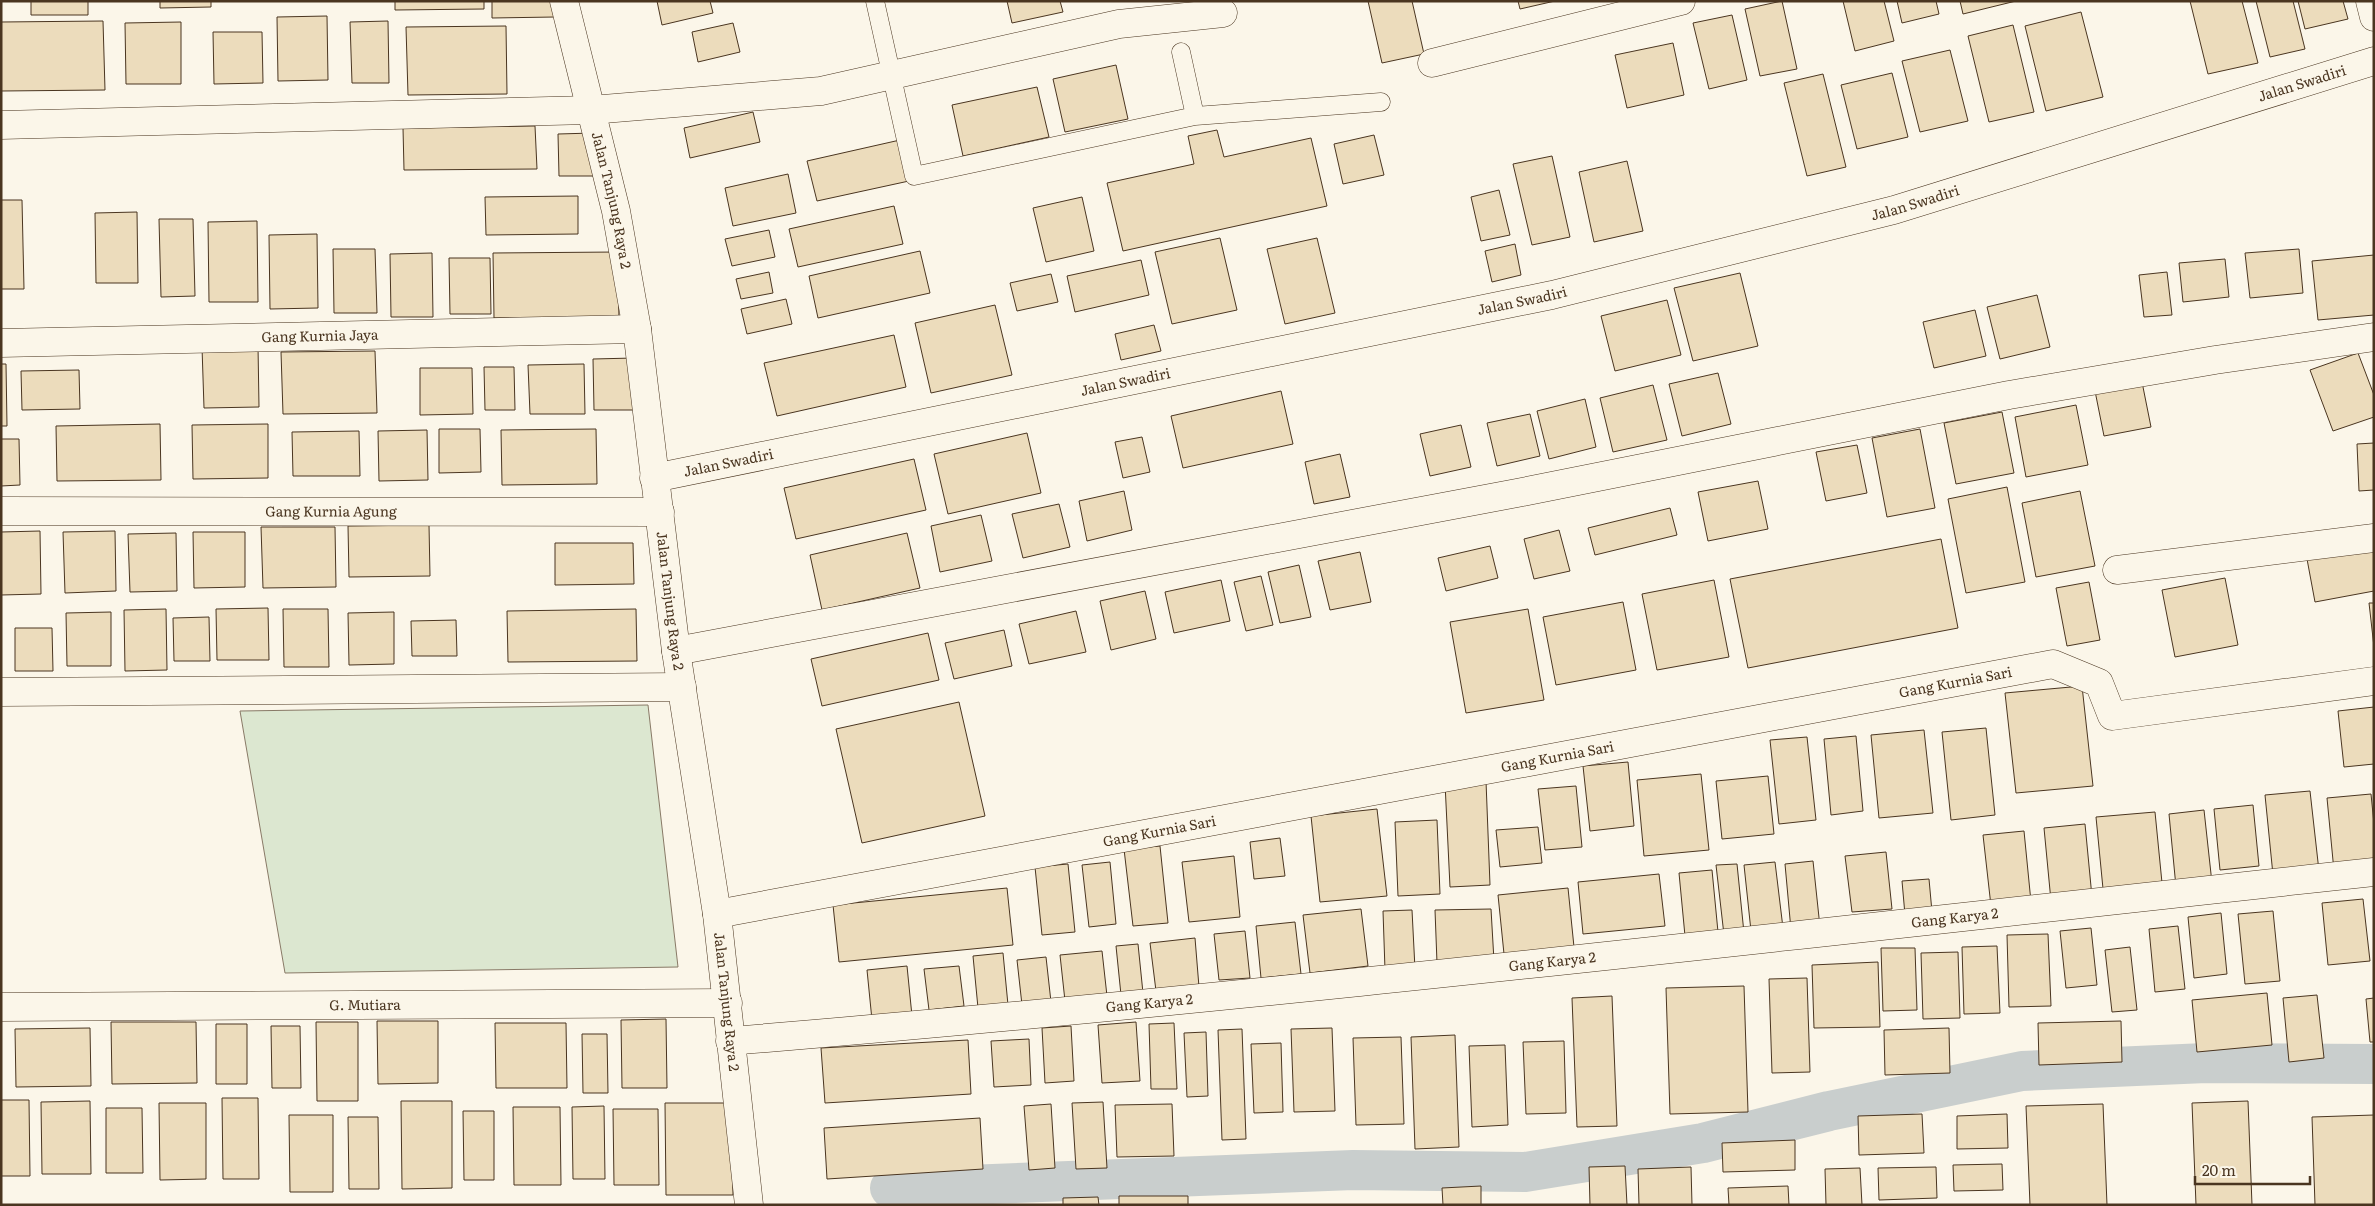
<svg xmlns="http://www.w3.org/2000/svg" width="2375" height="1206" viewBox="0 0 2375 1206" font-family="Literata,serif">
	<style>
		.green { fill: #dce7d0; stroke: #887966 }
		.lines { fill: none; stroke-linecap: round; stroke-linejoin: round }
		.canal { stroke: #c9cecd; stroke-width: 40 }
		.building { fill: #ecdcbc; stroke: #4a3520 }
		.service-casing { stroke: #4a3520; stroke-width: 19 }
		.minor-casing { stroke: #4a3520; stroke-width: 29 }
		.tertiary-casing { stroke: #4a3520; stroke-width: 29 }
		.service { stroke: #fbf6e9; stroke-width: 18 }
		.minor { stroke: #fbf6e9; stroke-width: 28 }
		.tertiary { stroke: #fbf6e9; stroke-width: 28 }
		.labels { text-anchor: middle; stroke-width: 4; stroke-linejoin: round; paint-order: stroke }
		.street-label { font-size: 14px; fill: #4a3520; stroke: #fbf6e9 }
	</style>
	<rect width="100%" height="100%" fill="#fbf6e9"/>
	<!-- green -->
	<path class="green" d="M648,705L678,967L285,973L240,711Z"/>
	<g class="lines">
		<!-- canal -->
		<path class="canal" d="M890,1188L1353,1170L1525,1172L1703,1143L1829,1111L2022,1071L2206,1063L2374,1064"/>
	</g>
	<!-- building -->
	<path class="building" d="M31,1H88V15H31Z
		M160,1H211V7L160,8Z
		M395,1H484V9L395,10Z
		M492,1H554L555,17L492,18Z
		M657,1H710L713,13L662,25Z
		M1007,1H1060L1063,12L1012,23Z
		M1368,1H1412L1424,54L1382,63Z
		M1518,1H1555L1520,9Z
		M1782,1L1797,69L1760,76L1745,9Z
		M1843,1H1884L1894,41L1855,51Z
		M1897,1H1936L1939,14L1902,23Z
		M1960,1H2016L1963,14Z
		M2190,1H2242L2258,63L2208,74Z
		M2256,1H2293L2305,49L2270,57Z
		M2298,1H2343L2348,19L2305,29Z
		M2081,12L2103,97L2046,111L2025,26Z
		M1732,15L1747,80L1709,89L1693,23Z
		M327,16L328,80L278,81L277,17Z
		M103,21L105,90L1,91V22Z
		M388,21L389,83H352L350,22Z
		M181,22V84H126L125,23Z
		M733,23L740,52L698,62L692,32Z
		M2013,25L2034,112L1989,122L1968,36Z
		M506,26L507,94L408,95L406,27Z
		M213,32H262L263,83L214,84Z
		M1673,43L1684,95L1627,108L1615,55Z
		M1950,50L1968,121L1920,132L1902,61Z
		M1116,65L1128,119L1065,132L1053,79Z
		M1892,73L1908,137L1857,149L1841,85Z
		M1823,74L1846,167L1807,176L1784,83Z
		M1037,87L1049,137L963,156L952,105Z
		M753,112L760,142L690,158L684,128Z
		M535,126L537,169L404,170L403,128Z
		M1217,130L1224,157L1311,138L1327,206L1123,251L1107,183L1194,164L1188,136Z
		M593,133L594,176H559L558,134Z
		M1374,135L1384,175L1343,184L1334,144Z
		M900,140L909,181L817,201L807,161Z
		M1552,156L1570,237L1532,245L1513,164Z
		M1627,161L1643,231L1594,242L1579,172Z
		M788,174L796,213L733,226L725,188Z
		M1499,190L1510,235L1481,241L1471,197Z
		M578,196V234L486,235L485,197Z
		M1082,197L1094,251L1046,262L1033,208Z
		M1,200H22L24,289H1Z
		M894,206L903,244L798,267L789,229Z
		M137,212L138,283H96L95,213Z
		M159,219H193L195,296L161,297Z
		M257,221L258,302H209L208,222Z
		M769,230L775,257L732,266L725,239Z
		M317,234L318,308L270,309L269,235Z
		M1220,238L1237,310L1172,324L1155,252Z
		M1317,238L1335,313L1285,324L1267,249Z
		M1515,244L1521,275L1492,282L1485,251Z
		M333,249H375L377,313H334Z
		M2299,249L2303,293L2250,298L2245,253Z
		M920,251L930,293L818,318L809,276Z
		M617,252L619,317L494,318L493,253Z
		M432,253L433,317H391L390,254Z
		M2374,255V315L2318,320L2312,261Z
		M449,258H490L491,314H450Z
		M2225,259L2229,297L2183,302L2179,263Z
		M1141,260L1149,295L1075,312L1067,276Z
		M769,272L773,293L741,299L736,279Z
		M2167,272L2172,315L2144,317L2139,275Z
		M1740,273L1758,346L1693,361L1674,288Z
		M1051,274L1058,302L1017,311L1010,283Z
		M2037,295L2050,347L2000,359L1987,307Z
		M786,299L792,324L747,334L741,309Z
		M1667,300L1681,355L1615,371L1601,316Z
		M995,305L1012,375L931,393L915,323Z
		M1975,310L1986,356L1934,368L1923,322Z
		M1154,325L1161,351L1121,360L1115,334Z
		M894,335L906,387L777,416L764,363Z
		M258,346L259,407L204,408L202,347Z
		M375,351L377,413L283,414L281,352Z
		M2358,353L2374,395V417L2333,431L2310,370Z
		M634,358L635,410H594L593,359Z
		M1,364H6L7,426H1Z
		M584,364L585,414H530L528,365Z
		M484,367H514L515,410H485Z
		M420,368H472L473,414L420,415Z
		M79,370L80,409L22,410L21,371Z
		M1718,373L1731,424L1682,436L1669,384Z
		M2142,382L2151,427L2104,436L2095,391Z
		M1653,385L1667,440L1613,452L1600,398Z
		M1281,391L1293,444L1183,468L1171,416Z
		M1585,399L1596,447L1549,459L1537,411Z
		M2076,405L2088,465L2026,477L2015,417Z
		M2002,412L2014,473L1956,484L1944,423Z
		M1530,414L1540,456L1497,466L1487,423Z
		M160,424L161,480L57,481L56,426Z
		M268,424V478L193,479L192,425Z
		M1461,425L1471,467L1430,476L1420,434Z
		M439,429H480L481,472L439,473Z
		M596,429L597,484L502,485L501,430Z
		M1920,429L1935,508L1887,517L1872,438Z
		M427,430L428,480L379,481L378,431Z
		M359,431L360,476H293L292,432Z
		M1027,433L1041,493L948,514L934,454Z
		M1142,437L1150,472L1123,478L1115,442Z
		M1,439H19L20,485L1,486Z
		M2374,443V490L2359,491L2357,444Z
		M1857,445L1867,493L1826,501L1816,452Z
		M1340,454L1350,497L1314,504L1305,462Z
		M914,459L926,510L796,539L784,488Z
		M1758,481L1768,529L1708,541L1698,492Z
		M2007,487L2025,582L1966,593L1948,499Z
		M1124,491L1132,530L1087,541L1079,501Z
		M2080,491L2095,566L2036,577L2022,503Z
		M1059,504L1070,547L1023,558L1012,514Z
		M1670,508L1677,535L1595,555L1588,528Z
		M981,515L992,561L940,572L931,526Z
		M429,525L430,576L349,577L348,526Z
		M261,527H335L336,587L263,588Z
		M1559,530L1570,571L1534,579L1524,539Z
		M40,531L41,594L1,595V532Z
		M115,531L116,591L65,593L63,532Z
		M193,532H245V587L194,588Z
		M176,533L177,591L130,592L128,534Z
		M907,533L920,588L822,610L810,555Z
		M1941,539L1958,628L1748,668L1730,579Z
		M555,543H633L634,584L555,585Z
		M1490,546L1498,578L1446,591L1438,558Z
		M2374,547V591L2315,602L2307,559Z
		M1360,552L1371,602L1330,610L1318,561Z
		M1299,565L1311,617L1280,623L1268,572Z
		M1261,576L1273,625L1246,631L1234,582Z
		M2225,578L2238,645L2175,657L2162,590Z
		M1221,580L1230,621L1174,633L1165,592Z
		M1714,580L1729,657L1657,670L1642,594Z
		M2089,582L2100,640L2067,646L2056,588Z
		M1145,591L1156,639L1111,650L1100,601Z
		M1623,602L1636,670L1556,685L1543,617Z
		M2369,603H2374V647Z
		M268,608L269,660H217L216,609Z
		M166,609L167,670L125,671L124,610Z
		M283,609H328L329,667H284Z
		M636,609L637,661L508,662L507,611Z
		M1528,609L1544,700L1466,713L1450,622Z
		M1076,611L1086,652L1029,664L1019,624Z
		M111,612V666H67L66,613Z
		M394,612V664L349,665L348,613Z
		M209,617L210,661H174L173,618Z
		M456,620L457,656H412L411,621Z
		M15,628H52L53,671H15Z
		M1004,630L1012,666L954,679L945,643Z
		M928,633L939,680L822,706L811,659Z
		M2082,686L2093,786L2016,793L2005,693Z
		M959,702L985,816L862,843L836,729Z
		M2374,707V764L2344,767L2338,711Z
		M1986,728L1995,815L1951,820L1942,732Z
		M1924,730L1933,813L1879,818L1871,735Z
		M1856,736L1863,811L1831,815L1824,739Z
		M1807,737L1816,820L1779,824L1770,740Z
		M1628,762L1634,826L1590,831L1583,766Z
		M1701,774L1709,850L1644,856L1637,780Z
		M1768,776L1774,834L1722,839L1716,781Z
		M1486,781L1490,885L1450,887L1445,783Z
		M1576,786L1582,847L1545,850L1538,789Z
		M2310,791L2319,871L2273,875L2265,795Z
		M2371,794L2374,824V868L2334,871L2327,798Z
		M2253,805L2259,866L2220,870L2214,809Z
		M1377,809L1387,896L1320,902L1311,816Z
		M2204,810L2212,883L2176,887L2169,814Z
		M2155,812L2163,893L2104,899L2096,817Z
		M1437,820L1440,894L1398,896L1395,822Z
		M2085,824L2092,897L2051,901L2044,828Z
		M1538,827L1542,863L1500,867L1496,830Z
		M2024,831L2031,902L1991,906L1983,835Z
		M1280,838L1285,876L1254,879L1250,842Z
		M1160,846L1168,923L1133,926L1124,849Z
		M1886,852L1892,909L1852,912L1845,856Z
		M1234,856L1240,917L1189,922L1182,862Z
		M1813,861L1820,927L1791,930L1785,864Z
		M1110,862L1116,924L1089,927L1082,865Z
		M1775,862L1783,928L1751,931L1744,865Z
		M1068,864L1075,932L1042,935L1035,867Z
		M1737,864L1744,933L1724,935L1716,865Z
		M1712,870L1718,932L1685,936L1679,873Z
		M1659,874L1665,926L1583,934L1578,882Z
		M1929,879L1932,912L1905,915L1902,881Z
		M1007,888L1013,945L839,962L833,905Z
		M1568,888L1574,947L1504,954L1498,895Z
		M2363,899L2370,961L2328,965L2322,903Z
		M1361,909L1368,966L1310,973L1303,915Z
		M1491,909L1494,961L1437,963L1435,910Z
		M1412,910L1415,969L1385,970L1383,911Z
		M2273,911L2280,981L2245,984L2238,914Z
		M2221,913L2227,974L2194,978L2188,917Z
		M1295,922L1301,974L1261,978L1256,926Z
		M2178,926L2185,989L2155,992L2149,929Z
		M2091,928L2097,985L2066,988L2060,931Z
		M1245,931L1250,978L1219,980L1214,934Z
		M2048,934L2051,1006L2009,1007L2007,935Z
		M1195,938L1199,987L1156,991L1150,943Z
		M1138,944L1143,993L1121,995L1116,946Z
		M1997,946L2000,1013L1964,1014L1962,947Z
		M2130,947L2137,1010L2112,1012L2105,950Z
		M1881,948H1915L1917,1010L1883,1011Z
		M1102,951L1107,996L1065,1001L1060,955Z
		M1958,952L1960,1018L1923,1019L1921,953Z
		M1003,953L1008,1005L978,1008L973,956Z
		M1046,957L1051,1002L1022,1005L1017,960Z
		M1878,962L1880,1027L1814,1028L1812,965Z
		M907,966L912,1016L872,1020L867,970Z
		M959,966L964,1006L929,1010L924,969Z
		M1807,978L1810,1072L1772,1073L1769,979Z
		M1744,986L1748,1112L1670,1114L1666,988Z
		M2267,993L2272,1045L2197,1052L2192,1000Z
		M2317,995L2324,1058L2289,1062L2283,998Z
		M1612,996L1617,1126L1577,1127L1572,998Z
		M2374,998V1042H2370L2366,999Z
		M666,1019L667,1088H622L621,1020Z
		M377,1021H438V1083L378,1084Z
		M2121,1021L2122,1062L2039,1065L2038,1023Z
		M111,1022H196L197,1083L112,1084Z
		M316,1022H358V1101H317Z
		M1136,1022L1140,1081L1102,1083L1098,1025Z
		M495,1023H566L567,1088H496Z
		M1174,1023L1177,1089H1151L1149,1024Z
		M216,1024H247V1084H216Z
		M271,1026H300L301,1088H272Z
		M1071,1026L1074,1081L1045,1083L1042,1028Z
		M90,1028L91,1086L16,1087L15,1029Z
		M1332,1028L1335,1111L1294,1112L1291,1029Z
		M1949,1028L1950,1073L1885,1075L1884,1030Z
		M1242,1029L1246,1139L1222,1140L1218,1030Z
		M1206,1032L1208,1096L1187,1097L1184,1033Z
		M582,1034H607L608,1093H583Z
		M1455,1035L1459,1147L1415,1149L1411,1037Z
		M1401,1037L1404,1124L1356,1125L1353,1038Z
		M1029,1039L1031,1085L994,1087L991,1041Z
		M968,1040L971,1094L825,1103L821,1048Z
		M1564,1041L1566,1113L1526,1114L1523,1042Z
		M1281,1043L1283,1112L1254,1113L1251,1044Z
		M1505,1045L1508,1125L1472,1127L1469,1046Z
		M222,1098H258L259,1179H223Z
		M1,1100H29L30,1176H1Z
		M90,1101L91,1174H42L41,1102Z
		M401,1101H452V1188L402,1189Z
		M2248,1101L2252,1205H2196L2192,1103Z
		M1103,1102L1107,1168L1076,1169L1072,1103Z
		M159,1103H206V1179L160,1180Z
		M665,1103H732L733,1195H666Z
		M1051,1104L1055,1168L1029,1170L1024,1106Z
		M1172,1104L1174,1156L1117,1157L1115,1105Z
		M2103,1104L2107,1205H2030L2026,1106Z
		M604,1106L605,1179H573L572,1107Z
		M513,1107H560L561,1185H514Z
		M106,1108H142L143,1173H106Z
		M613,1109H658L659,1185H614Z
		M463,1111H494V1180H464Z
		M1922,1114L1924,1153L1859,1155L1858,1116Z
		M2007,1114L2008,1148L1957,1149V1116Z
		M289,1115H333V1192H290Z
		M2374,1115V1205H2315L2312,1117Z
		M348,1117H378L379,1189H349Z
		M980,1118L983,1169L827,1179L824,1128Z
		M1795,1140V1170L1723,1172L1722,1143Z
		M2002,1164L2003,1190L1954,1191L1953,1165Z
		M1625,1166L1627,1205H1590L1589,1167Z
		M1691,1167L1692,1205H1639L1638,1169Z
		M1936,1167L1937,1198L1879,1200L1878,1168Z
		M1860,1168L1862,1205H1826L1825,1169Z
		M1481,1186V1205H1443L1442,1188Z
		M1788,1186L1789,1205H1729L1728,1188Z
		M1119,1196H1188V1205H1119Z
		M1098,1197L1099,1205H1063V1198Z"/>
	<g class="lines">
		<!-- service casing -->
		<g class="service-casing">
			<path id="service" d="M875,1L914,176L1195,116L1181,52
				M1195,116L1381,102"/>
		</g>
		<!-- minor casing -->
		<g class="minor-casing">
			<g id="minor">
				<path d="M2370,1L2374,17"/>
				<path d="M1432,63L1681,1"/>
				<path d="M1,125L591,110L821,91L1119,24L1223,13"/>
				<path id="s1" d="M1,343L637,329"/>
				<path id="s2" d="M654,478L1552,295L1894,210L2374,61"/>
				<path id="s3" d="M1,511L660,512"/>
				<path d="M2117,570L2374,538"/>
				<path d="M676,651L1517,493L2009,395L2215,360L2374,337"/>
				<path d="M1,692L682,687"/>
				<path id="s4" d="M717,914L2053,664L2099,683L2112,716L2374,681"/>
				<path id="s5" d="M1,1007L728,1003"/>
				<path id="s6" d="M730,1041C1279,996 1826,931 2374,872"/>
			</g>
		</g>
		<!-- tertiary casing -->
		<g class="tertiary-casing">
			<g id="tertiary">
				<path id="s7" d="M564,1L616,211L637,329L676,651L717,914L749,1205"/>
			</g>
		</g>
		<!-- service -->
		<use href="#service" class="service"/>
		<!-- minor -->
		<use href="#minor" class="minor"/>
		<!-- tertiary -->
		<use href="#tertiary" class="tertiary"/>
	</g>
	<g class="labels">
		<!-- street labels -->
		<g class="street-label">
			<text dy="5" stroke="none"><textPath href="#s2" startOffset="1696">Jalan Swadiri</textPath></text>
			<text dy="5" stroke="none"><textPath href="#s7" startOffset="205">Jalan Tanjung Raya 2</textPath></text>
			<text dy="5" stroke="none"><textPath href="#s2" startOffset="1291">Jalan Swadiri</textPath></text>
			<text dy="5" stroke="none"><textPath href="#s2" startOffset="886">Jalan Swadiri</textPath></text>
			<text dy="5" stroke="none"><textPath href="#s1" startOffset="319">Gang Kurnia Jaya</textPath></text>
			<text dy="5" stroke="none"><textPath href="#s2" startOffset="481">Jalan Swadiri</textPath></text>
			<text dy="5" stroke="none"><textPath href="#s2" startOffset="76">Jalan Swadiri</textPath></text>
			<text dy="5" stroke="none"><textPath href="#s3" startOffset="330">Gang Kurnia Agung</textPath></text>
			<text dy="5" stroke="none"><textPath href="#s7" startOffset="610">Jalan Tanjung Raya 2</textPath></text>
			<text dy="5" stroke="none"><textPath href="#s4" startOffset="1260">Gang Kurnia Sari</textPath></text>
			<text dy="5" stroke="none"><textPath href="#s4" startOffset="855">Gang Kurnia Sari</textPath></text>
			<text dy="5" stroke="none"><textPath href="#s4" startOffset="450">Gang Kurnia Sari</textPath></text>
			<text dy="5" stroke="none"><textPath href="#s6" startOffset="1231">Gang Karya 2</textPath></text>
			<text dy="5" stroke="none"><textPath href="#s6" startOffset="826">Gang Karya 2</textPath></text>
			<text dy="5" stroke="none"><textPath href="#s7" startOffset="1015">Jalan Tanjung Raya 2</textPath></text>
			<text dy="5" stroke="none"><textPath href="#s6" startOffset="421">Gang Karya 2</textPath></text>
			<text dy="5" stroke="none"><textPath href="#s5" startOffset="364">G. Mutiara</textPath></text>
		</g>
	</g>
	<!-- border -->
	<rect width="2375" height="1206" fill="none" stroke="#4a3520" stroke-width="5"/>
	<!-- scale -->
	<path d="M2195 1176v8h115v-8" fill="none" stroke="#4a3520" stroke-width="2.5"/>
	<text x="2202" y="1176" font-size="15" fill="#4a3520" stroke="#fbf6e9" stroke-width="4" paint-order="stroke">20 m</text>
</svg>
